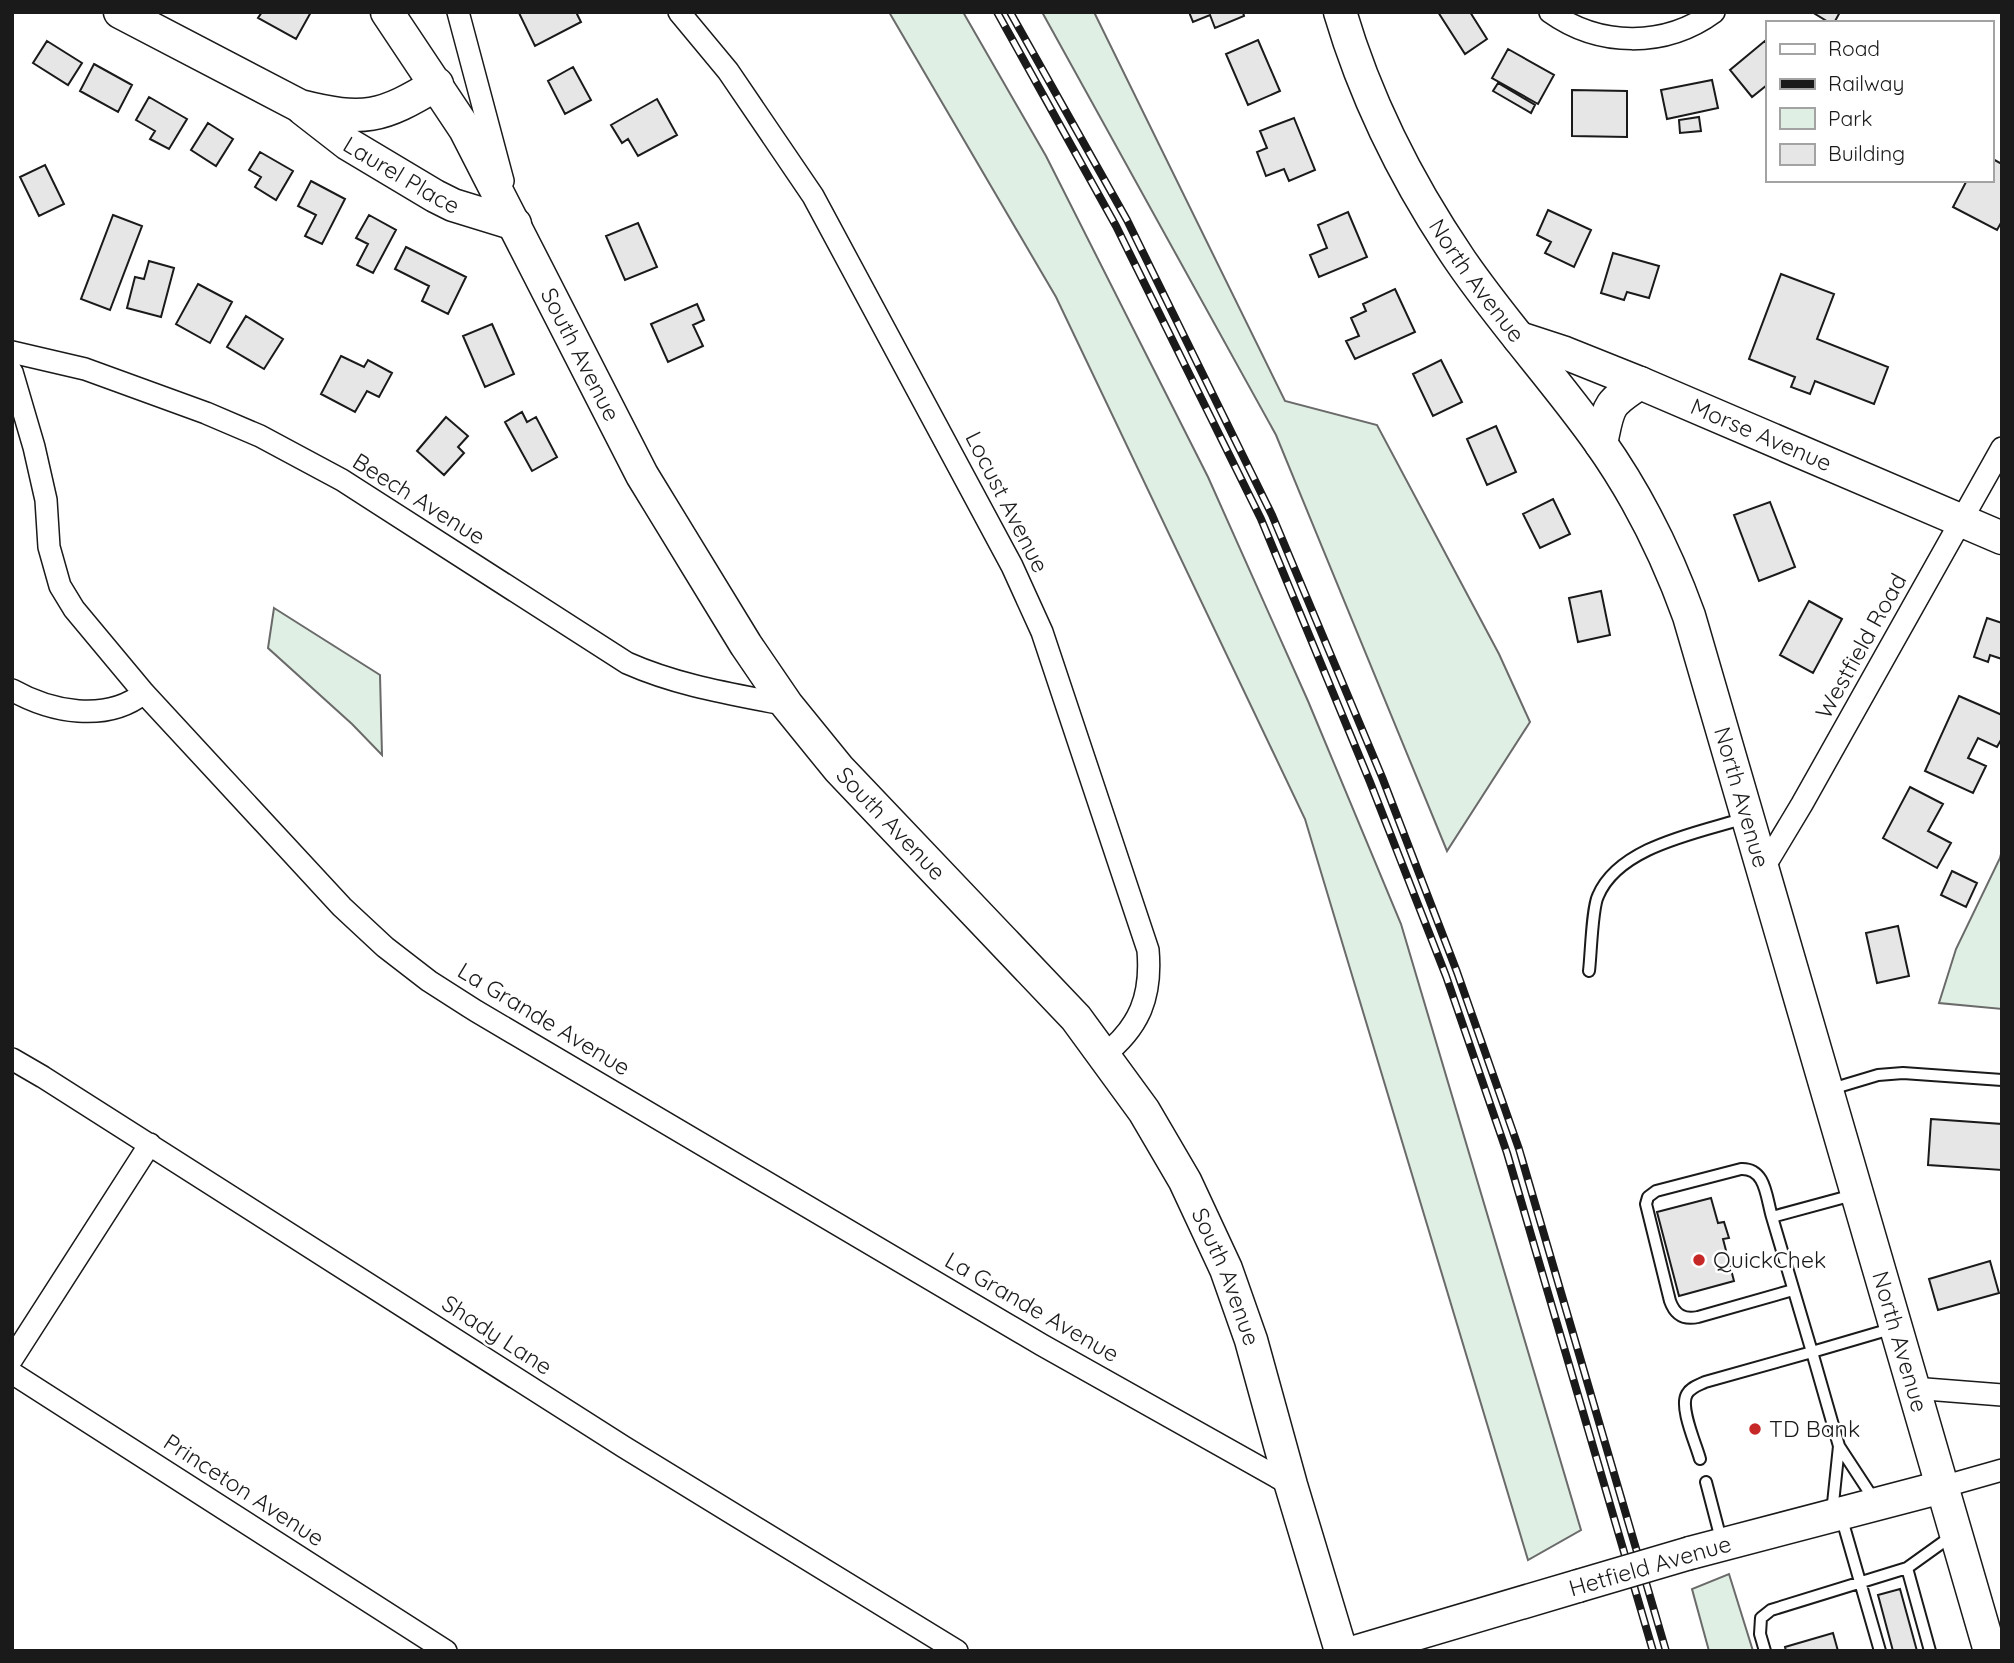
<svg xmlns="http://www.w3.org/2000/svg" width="2014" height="1663" viewBox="0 0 2014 1663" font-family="Quicksand,sans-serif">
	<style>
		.green { fill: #e0efe3; stroke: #6a6a6a; stroke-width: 2 }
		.building { fill: #e6e6e6; stroke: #1a1a1a; stroke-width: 2 }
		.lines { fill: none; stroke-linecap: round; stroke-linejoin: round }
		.lane-casing { stroke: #1a1a1a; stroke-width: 14 }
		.street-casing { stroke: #1a1a1a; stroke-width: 24 }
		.secondary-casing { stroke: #1a1a1a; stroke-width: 35 }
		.lane { stroke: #fff; stroke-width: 10 }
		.street { stroke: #fff; stroke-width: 21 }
		.secondary { stroke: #fff; stroke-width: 32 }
		.rail-casing { stroke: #1a1a1a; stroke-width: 8 }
		.rail { stroke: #fff; stroke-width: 5; stroke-dasharray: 16; stroke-linecap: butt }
		.secondary-bridge-casing { stroke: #1a1a1a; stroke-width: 35; stroke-linecap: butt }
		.secondary-bridge { stroke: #fff; stroke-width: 32 }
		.poi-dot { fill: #c62828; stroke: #fff; stroke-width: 2.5 }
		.labels { text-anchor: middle; stroke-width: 5; stroke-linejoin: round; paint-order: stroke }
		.street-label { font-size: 23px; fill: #1a1a1a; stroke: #fff }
		.poi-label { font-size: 23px; fill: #1a1a1a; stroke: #fff; text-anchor: start }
	</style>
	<rect width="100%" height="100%" fill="#fff"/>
	<!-- green -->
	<path class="green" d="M889,12H963L1046,156L1208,477L1308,701L1401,924L1581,1530L1528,1560L1305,819L1056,297Z
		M1042,12H1094L1285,401L1377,425L1499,654L1530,722L1447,851L1276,435Z
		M274,608L380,675L382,755L352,724L268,648Z
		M2002,850V1009L1939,1003L1956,949L2000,858Z
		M1729,1574L1753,1651H1709L1692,1589Z"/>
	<!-- building -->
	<path class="building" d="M262,12H311L296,39L258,18Z
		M576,12L581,22L535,46L519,13Z
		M1189,12H1243L1244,16L1215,28L1210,15L1193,22Z
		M1438,12H1470L1487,39L1465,54Z
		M1812,12H1840L1834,23H1830Z
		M1258,40L1280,91L1248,105L1226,54Z
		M1766,40L1767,85L1752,97L1730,70Z
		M47,41L82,63L68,85L33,63Z
		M1508,49L1554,75L1538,104L1492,78Z
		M94,64L132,85L118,112L80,91Z
		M573,67L591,100L565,114L548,81Z
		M1712,80L1718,108L1667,119L1661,90Z
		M1498,83L1535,105L1531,113L1493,91Z
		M1572,90L1627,91V137L1572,136Z
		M149,97L187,119L169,149L150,139L155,131L136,120Z
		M657,99L677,135L638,156L628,139L622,143L611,125Z
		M1699,117L1701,131L1680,133L1679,120Z
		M1294,118L1315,170L1289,181L1284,169L1266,176L1257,152L1267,148L1260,131Z
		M208,123L233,139L216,166L191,150Z
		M260,152L293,171L276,200L255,187L261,177L249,170Z
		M1991,158L2002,164V221L1997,230L1953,207L1967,180H1991Z
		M45,165L64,204L39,216L20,177Z
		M311,181L345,199L322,244L305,236L316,215L298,206Z
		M1548,210L1591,230L1574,267L1545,253L1551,242L1537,235Z
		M1348,212L1367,257L1319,277L1310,255L1327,248L1318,225Z
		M113,215L142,226L110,310L81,299Z
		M369,215L396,230L373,273L357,265L368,244L356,238Z
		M638,223L657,267L625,280L606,236Z
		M406,247L466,277L448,314L422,301L429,286L395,269Z
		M1613,253L1659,266L1649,298L1627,292L1624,300L1601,293Z
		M149,261L174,268L161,317L127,308L135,277L144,279Z
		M1781,274L1834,294L1817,339L1888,367L1874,404L1815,381L1810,394L1791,387L1795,377L1749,359Z
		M198,284L232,302L210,343L176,324Z
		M1395,289L1415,332L1355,359L1346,341L1359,336L1351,318L1366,311L1363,304Z
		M697,304L704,320L693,325L703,346L668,362L651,324Z
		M246,316L283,339L264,369L227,347Z
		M492,324L514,374L485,387L463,336Z
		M341,356L364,367L368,360L392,373L379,397L367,391L355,412L321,394Z
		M1441,360L1462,402L1433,416L1413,374Z
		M522,412L527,422L536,417L557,457L532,471L505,422Z
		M446,417L468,436L458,447L464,453L444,475L417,451Z
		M1496,426L1516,472L1487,485L1467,439Z
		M1553,499L1570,534L1540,548L1523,514Z
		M1770,502L1795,567L1759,581L1734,515Z
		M1601,591L1610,635L1578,642L1569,598Z
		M1809,601L1842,619L1813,673L1780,655Z
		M1987,618L2002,623V659L1990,655L1988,662L1974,657Z
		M1959,696L2002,715V738L1997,747L1978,738L1968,758L1986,766L1973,793L1925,771Z
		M1910,787L1943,804L1928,831L1951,843L1937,868L1883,838Z
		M1952,871L1977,883L1966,907L1941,895Z
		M1898,926L1909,976L1877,983L1866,933Z
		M1931,1119L2002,1124V1170L1928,1165Z
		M1711,1198L1718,1223L1724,1222L1729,1238L1723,1239L1734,1281L1679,1296L1657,1212Z
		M1990,1261L1999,1293L1938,1310L1929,1279Z
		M1900,1589L1917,1651H1893L1878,1595Z
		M1833,1633L1838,1651H1786L1785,1647Z"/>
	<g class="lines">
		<!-- lane casing -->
		<g class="lane-casing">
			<path id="lane" d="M1589,971C1591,955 1592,908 1598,896C1619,846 1698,833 1745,818
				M1828,1090L1878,1075L1903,1073L2002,1080
				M1853,1195L1772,1217L1812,1352L1894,1328
				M1772,1217C1766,1197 1766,1168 1741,1169L1656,1191L1648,1197L1646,1204L1670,1301C1675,1315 1684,1320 1698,1317L1793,1290
				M1700,1459C1696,1444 1679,1407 1687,1394C1691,1387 1699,1385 1705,1382L1812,1352L1839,1446L1875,1501
				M1706,1482L1722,1543
				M1832,1513L1839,1446
				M1841,1516L1880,1651
				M1907,1568L1930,1651
				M1765,1651L1760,1634L1761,1618L1771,1610L1907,1568L1953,1535"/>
		</g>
		<!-- street casing -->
		<g class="street-casing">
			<path id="street" d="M458,12L503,181
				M679,12L728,71L813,196L1012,566L1042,632L1148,950C1152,996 1140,1027 1103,1056
				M1550,12C1599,47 1665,48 1714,12
				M12,352L85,369L206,413L260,436L342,480L627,663C679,686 732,694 787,705
				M12,372L34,447L46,500L49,547L60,586L74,609L144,693L342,907L385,947L429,981L476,1011L1042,1345L1291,1485
				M12,690C51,712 106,723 144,693
				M1763,869L1802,804L2002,448
				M12,1059L43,1077L624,1447L957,1651
				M12,1359L150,1144
				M12,1373L446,1651
				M1913,1388L2002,1395
				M1942,1487L2002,1470"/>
		</g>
		<!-- secondary casing -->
		<g class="secondary-casing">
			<g id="secondary">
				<path d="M120,12L300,106C364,122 381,118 437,84"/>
				<path id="s1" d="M387,12L465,129L642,475L746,645L787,705L839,769L1076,1018L1144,1111L1185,1181L1226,1269L1251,1340L1291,1485L1341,1651"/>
				<path id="s2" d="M1340,12C1366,100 1409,185 1460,260C1503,323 1555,379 1599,441C1638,496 1666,552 1689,616L1990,1651"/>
				<path id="s3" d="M303,109L348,144L435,196L453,205L515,224"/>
				<path id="s4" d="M1519,338L1565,353L1640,383L2002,538"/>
				<path d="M1601,444C1609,406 1606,405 1640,383"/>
				<path d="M1690,1553L1942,1487"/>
				<path d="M1358,1651L1578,1586"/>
			</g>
		</g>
		<!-- lane -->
		<use href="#lane" class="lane"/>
		<!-- street -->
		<use href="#street" class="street"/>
		<!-- secondary -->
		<use href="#secondary" class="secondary"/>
		<!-- rail casing -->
		<g class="rail-casing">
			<path id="rail" d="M997,12L1116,226L1261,519L1370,782L1446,976L1507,1153L1653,1651
				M1010,12L1127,220L1272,515L1382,777L1457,972L1519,1149L1666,1651"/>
		</g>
		<!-- rail -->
		<use href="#rail" class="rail"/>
		<!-- secondary-bridge casing -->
		<g class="secondary-bridge-casing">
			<path id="secondary-bridge" d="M1578,1586L1690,1553"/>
		</g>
		<!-- secondary-bridge -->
		<use href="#secondary-bridge" class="secondary-bridge"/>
	</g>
	<!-- markers -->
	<g class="poi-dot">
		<circle cx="1699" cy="1260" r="7"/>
		<circle cx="1755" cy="1429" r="7"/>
	</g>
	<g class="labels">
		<!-- street labels -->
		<g class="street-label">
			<text dy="8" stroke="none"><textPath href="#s3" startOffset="119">Laurel Place</textPath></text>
			<text dy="8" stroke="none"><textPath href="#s2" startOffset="303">North Avenue</textPath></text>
			<text dy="8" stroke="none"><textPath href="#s1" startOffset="394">South Avenue</textPath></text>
			<text dy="8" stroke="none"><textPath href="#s4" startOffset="261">Morse Avenue</textPath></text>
			<text transform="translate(419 499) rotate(32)" y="8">Beech Avenue</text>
			<text transform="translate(1007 502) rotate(63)" y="8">Locust Avenue</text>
			<text transform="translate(1861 646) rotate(-61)" y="8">Westfield Road</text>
			<text dy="8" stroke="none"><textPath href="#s2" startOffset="891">North Avenue</textPath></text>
			<text dy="8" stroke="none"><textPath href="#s1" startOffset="959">South Avenue</textPath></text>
			<text transform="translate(544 1019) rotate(31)" y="8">La Grande Avenue</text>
			<text dy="8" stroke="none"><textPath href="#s1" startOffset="1528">South Avenue</textPath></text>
			<text transform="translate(1032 1307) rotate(30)" y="8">La Grande Avenue</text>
			<text transform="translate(497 1335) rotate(33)" y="8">Shady Lane</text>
			<text dy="8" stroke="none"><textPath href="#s2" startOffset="1458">North Avenue</textPath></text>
			<text transform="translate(244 1490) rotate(33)" y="8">Princeton Avenue</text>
			<text transform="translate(1650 1566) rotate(-16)" y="8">Hetfield Avenue</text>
		</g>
		<!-- poi labels -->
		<g class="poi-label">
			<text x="1713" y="1268">QuickChek</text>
			<text x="1769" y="1437">TD Bank</text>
		</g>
	</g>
	<!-- border -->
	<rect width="2014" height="1663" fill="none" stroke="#1a1a1a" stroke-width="28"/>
	<!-- legend -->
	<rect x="1766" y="21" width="228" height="161" fill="#ffffff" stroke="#a3a3a3" stroke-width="2"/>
	<rect x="1780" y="44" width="35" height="10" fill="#ffffff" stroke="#a3a3a3" stroke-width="2"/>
	<text x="1828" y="56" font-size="21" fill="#1a1a1a">Road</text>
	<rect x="1780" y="79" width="35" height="10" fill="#1a1a1a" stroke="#a3a3a3" stroke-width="2"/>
	<text x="1828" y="91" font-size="21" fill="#1a1a1a">Railway</text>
	<rect x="1780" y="108" width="35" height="21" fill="#e0efe3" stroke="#a3a3a3" stroke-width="2"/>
	<text x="1828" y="126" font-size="21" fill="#1a1a1a">Park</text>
	<rect x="1780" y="144" width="35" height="21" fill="#e6e6e6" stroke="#a3a3a3" stroke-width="2"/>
	<text x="1828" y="161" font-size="21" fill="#1a1a1a">Building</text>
</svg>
